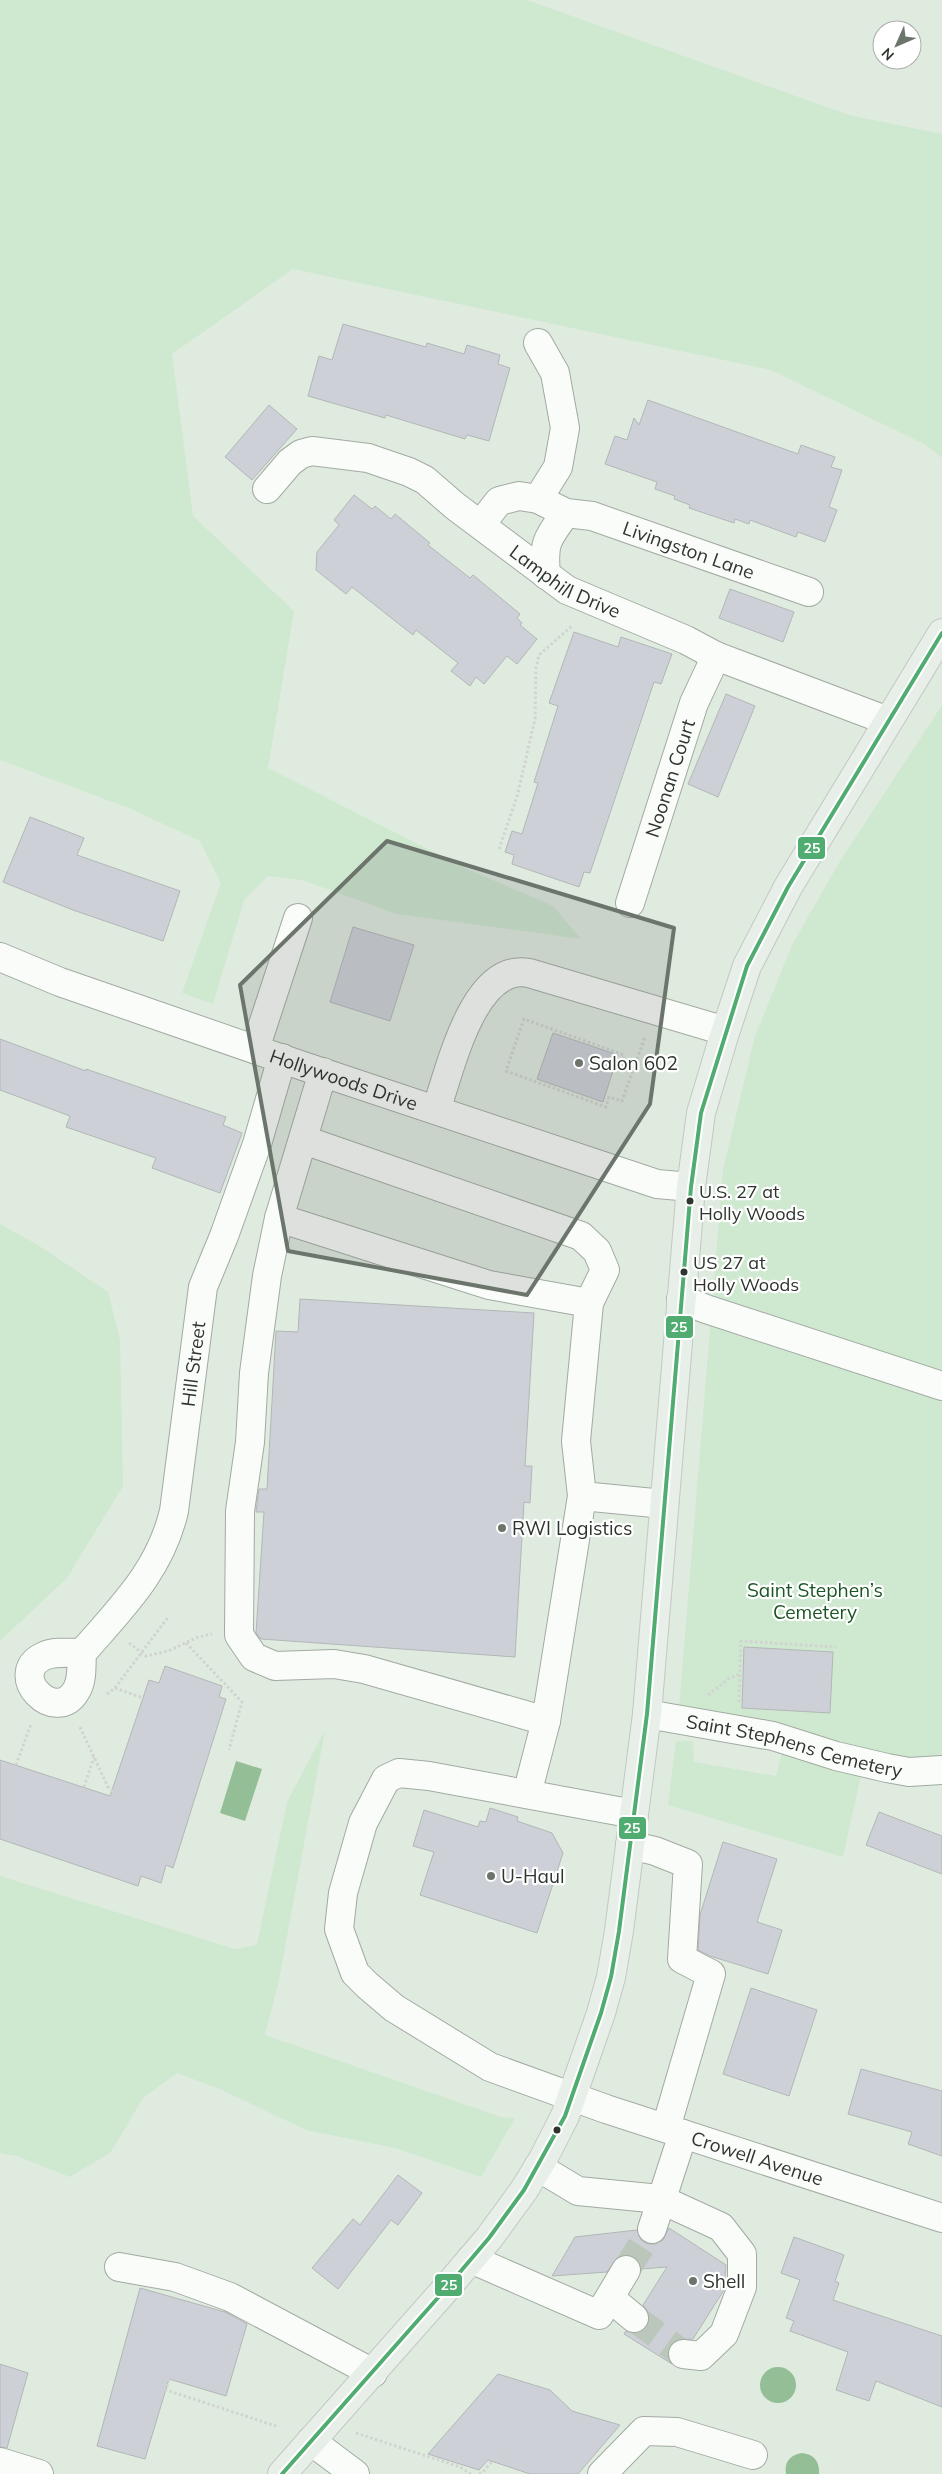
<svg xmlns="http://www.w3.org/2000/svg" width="942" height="2474" viewBox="0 0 942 2474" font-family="Mulish,sans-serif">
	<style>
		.green { fill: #cfe8d0 }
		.water { fill: #94be96 }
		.building { fill: #ced0d8; stroke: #b2b7b6 }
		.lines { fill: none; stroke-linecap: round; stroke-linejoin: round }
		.minor-tunnel { stroke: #bcc7bc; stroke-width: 28; stroke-dasharray: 28 14; stroke-linecap: butt }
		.minor-casing { stroke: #a2aaa2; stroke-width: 30 }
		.major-casing { stroke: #c2c8c2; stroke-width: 30 }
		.path { stroke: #d1d3d1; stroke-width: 3; stroke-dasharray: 2.5 2.5; stroke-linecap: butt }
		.minor { stroke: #fafcfa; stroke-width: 28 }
		.major { stroke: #e7efe8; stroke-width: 28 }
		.bus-1-casing { stroke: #fff; stroke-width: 8 }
		.bus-1 { stroke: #50ac70; stroke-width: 4 }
		.marked { fill: #6c756c; fill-opacity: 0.2; stroke: #6c756c; stroke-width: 4; stroke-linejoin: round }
		.poi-dot { fill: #6c756c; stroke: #fff; stroke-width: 2 }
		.bus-dot { fill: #2e352e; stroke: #fff; stroke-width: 2 }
		.labels { text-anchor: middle; stroke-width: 4.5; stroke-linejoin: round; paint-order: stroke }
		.bus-label { font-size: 18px; fill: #2e352e; stroke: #fff; text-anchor: start }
		.street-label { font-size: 19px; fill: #2e352e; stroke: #fff }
		.poi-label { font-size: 19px; fill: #2e352e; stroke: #fff; text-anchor: start }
		.park-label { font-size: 19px; fill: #195522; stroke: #fff }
		.line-badge { stroke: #fff; stroke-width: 2 }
		.badge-label { font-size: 14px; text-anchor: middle; font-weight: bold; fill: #fff }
	</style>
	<rect width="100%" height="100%" fill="#e0ebe0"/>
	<!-- green -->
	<path class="green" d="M0,0H527L849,115L942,134V458L924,444L771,370L293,269L172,354L193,516L294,611L268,768L465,868L553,906L581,939L397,914L302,880L268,876L244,900L213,1004L182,993L221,883L200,841L131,809L0,760Z
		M942,705V1760L886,1761L788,1726L679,1709L723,1170L755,1036L792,945L837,866Z
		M0,1224L38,1245L108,1292L120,1340L123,1486L67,1578L0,1641Z
		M325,1730L279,1980L265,2035L501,2117L515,2118L481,2177L395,2148L306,2130L222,2090L177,2073L143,2098L111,2152L70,2177L17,2156L0,2153V1876L235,1949L257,1945L287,1802Z
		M676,1741H693L694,1762L776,1776L782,1753L861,1775L843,1857L668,1805Z"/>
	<!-- water -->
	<path class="water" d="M236,1761L262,1769L245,1821L220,1813Z
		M760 2385a18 18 0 1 1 36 0a18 18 0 1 1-36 0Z
		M802,2453C814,2454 820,2462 819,2474H786C784,2462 790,2455 802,2453Z"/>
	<!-- building -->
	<path class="building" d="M343,324L426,347L427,343L464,354L467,345L500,355L498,364L510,368L489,441L467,435L465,439L386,415L385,418L308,396L319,356L332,360Z
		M648,400L798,454L801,445L835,457L831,467L842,470L829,507L837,510L825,542L798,532L796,537L750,520L749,524L735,519L734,523L689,508L690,505L674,499L675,496L655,489L657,482L605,464L615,436L627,440L634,418L639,425Z
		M269,405L297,429L252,480L225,457Z
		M354,495L372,509L375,506L391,519L395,514L430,543L428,545L470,578L473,575L520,614L517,618L522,623L520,625L537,639L517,664L507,656L484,684L476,677L470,686L451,671L458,663L416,630L413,635L352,587L346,594L316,570L317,552L339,525L334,520Z
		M730,589L794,612L783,642L719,618Z
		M574,632L618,647L621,637L672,654L661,684L654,682L590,873L584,872L579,887L512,864L514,855L505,852L512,831L522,834L538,783L534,782L558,706L549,703Z
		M726,694L755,706L718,797L688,784Z
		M30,817L84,838L77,855L180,891L163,941L73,910L3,882Z
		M353,927L414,945L390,1021L330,1002Z
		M553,1033L618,1055L603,1102L537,1079Z
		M0,1039L86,1071V1069L226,1117L223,1125L242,1133L220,1193L152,1168L156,1158L66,1127L70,1116L0,1090Z
		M300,1299L534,1313L525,1466H532L530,1503L524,1502L515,1657L261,1639L256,1633L264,1512H256L259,1489H267L276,1331L298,1332Z
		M744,1647L833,1652L830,1713L742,1708Z
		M165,1666L222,1686L219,1697L226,1699L173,1868L166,1865L161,1883L141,1876L138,1886L0,1839V1760L110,1796L149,1680L159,1683Z
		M490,1808L518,1817L517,1821L552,1833L563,1853L537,1933L420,1895L434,1852L413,1846L424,1810L478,1827L480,1821L486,1822Z
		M879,1812L942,1836V1874L866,1845Z
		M723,1842L777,1859L757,1922L782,1930L768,1974L710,1956L698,1950L700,1915Z
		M751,1988L817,2010L789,2096L723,2074Z
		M861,2069L942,2091V2156L908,2144L912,2132L848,2114Z
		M398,2175L422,2193L398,2225L391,2220L338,2289L312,2268L353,2219L360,2225Z
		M669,2228L726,2265L724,2290L693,2339L677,2340L670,2345L667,2353L672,2364L624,2334L626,2331L639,2333L646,2328L649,2321V2313L643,2305L667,2267L641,2269L639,2262L634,2257L626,2254L618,2257L607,2272L552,2276L575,2237L637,2230L641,2240L648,2244H655L663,2240Z
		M794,2237L844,2255L835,2281L839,2283L833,2300L942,2336V2407L876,2381L869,2401L836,2390L848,2352L790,2331L794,2321L786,2318L800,2280L781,2273Z
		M140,2288L225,2312L247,2324L226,2396L169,2379L145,2459L97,2446Z
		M0,2364L28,2373L7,2448L0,2447Z
		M498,2374L550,2390L572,2411L620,2425L578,2474H530L488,2460L479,2470L428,2454Z"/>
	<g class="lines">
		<!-- minor-tunnel -->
		<path class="minor-tunnel" d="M626,2270L652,2229
			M634,2318L683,2354"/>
		<!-- minor casing -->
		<g class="minor-casing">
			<g id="minor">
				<path id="s1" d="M267,489L290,462L301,454L312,451L368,458L409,472L425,480L455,506L567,590L686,640L716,656L888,721"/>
				<path d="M538,499L558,467L565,428L555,373L538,343"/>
				<path id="s2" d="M481,524L499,501L519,496L538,499L566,513L592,516L809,592"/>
				<path d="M546,575C543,542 547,539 566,513"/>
				<path id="s3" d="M630,903L694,703L716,656"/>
				<path id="s4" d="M0,957L60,982L300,1065L657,1184L691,1187"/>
				<path d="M255,1049L298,918"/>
				<path d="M323,1072L279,1218L267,1276L254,1373L250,1442L240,1511L239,1635L254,1657L275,1666L334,1664L364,1669L546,1721L582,1496L576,1441L589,1303"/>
				<path d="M436,1110C450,1071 473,962 529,973L725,1031"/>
				<path d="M279,1218L489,1285L589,1303L605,1270L597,1251L581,1236L304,1140"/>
				<path d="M681,1299L706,1309L942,1386"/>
				<path d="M582,1496L664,1504"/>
				<path id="s5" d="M82,1653C81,1666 83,1680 76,1691C55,1726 5,1674 44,1656C55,1651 70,1653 82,1653C121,1608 160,1571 174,1511L203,1287L224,1236L257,1144L282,1058"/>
				<path id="s6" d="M647,1714L773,1736L836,1756L887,1768L909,1772L942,1770"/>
				<path d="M527,1794L546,1721"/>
				<path id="s7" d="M634,1814L429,1776L399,1773L386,1779L363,1823L343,1893L339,1929L355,1973L367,1985L394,2008L490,2067L606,2109L942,2218"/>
				<path d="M630,1845L655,1851L688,1864L682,1959L711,1974L666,2128"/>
				<path d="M538,2167L578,2191L660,2199L721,2227L742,2254V2287L724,2334L701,2356L683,2354"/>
				<path d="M652,2229L683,2134"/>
				<path d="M471,2259L599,2315L626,2270"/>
				<path d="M119,2267L175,2277L230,2297L373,2373"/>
				<path d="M610,2298L634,2318"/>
				<path d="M311,2441L355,2474"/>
				<path d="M0,2462L39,2474"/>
				<path d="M602,2474L644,2431L677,2432L753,2455"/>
			</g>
		</g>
		<!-- major casing -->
		<g class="major-casing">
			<path id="major" d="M282,2474L443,2292L489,2238L524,2190L543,2159L565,2116L601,2013L611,1977L619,1931L647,1714L691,1187L701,1113L724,1036L747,966L788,887L942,633"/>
		</g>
		<!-- path -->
		<path class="path" d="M499,849L517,797L535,719L536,668L539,655L573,625
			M634,1069L621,1065L624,1055L524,1019L506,1071L606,1107L609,1097L622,1101L645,1037
			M129,1643L146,1656L168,1651L198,1637L212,1634
			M186,1643L242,1702L229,1750
			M115,1688L143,1698
			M107,1694L115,1688L169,1616
			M708,1695L728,1679L740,1674
			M739,1702L741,1641L836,1647
			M80,1727L108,1787L124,1800
			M16,1765L31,1724
			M84,1787L94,1757
			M169,2379L166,2390L276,2426
			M356,2433L460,2467L471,2474
			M479,2474L483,2472L500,2452"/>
		<!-- minor -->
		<use href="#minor" class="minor"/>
		<!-- major -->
		<use href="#major" class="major"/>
		<!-- bus-1 casing -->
		<g class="bus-1-casing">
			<path id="bus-1" d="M282,2474L443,2292L489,2238L524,2190L565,2116L601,2013L611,1977L619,1931L647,1714L691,1187L701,1113L747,966L788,887L942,633"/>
		</g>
		<!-- bus-1 -->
		<use href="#bus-1" class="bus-1"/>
	</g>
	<!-- marked area -->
	<path class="marked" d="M387,841L674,928L650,1104L527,1295L288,1251L240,985Z"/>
	<!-- markers -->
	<g class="poi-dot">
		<circle cx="579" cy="1063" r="5"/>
		<circle cx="502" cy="1528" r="5"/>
		<circle cx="491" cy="1876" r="5"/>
		<circle cx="693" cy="2281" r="5"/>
	</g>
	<g class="bus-dot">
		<circle cx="690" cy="1201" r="4.5"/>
		<circle cx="684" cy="1272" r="4.5"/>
		<circle cx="557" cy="2130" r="4.5"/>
	</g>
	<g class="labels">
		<!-- bus labels -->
		<g class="bus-label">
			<text x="699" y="1198">U.S. 27 at<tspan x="699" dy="22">Holly Woods</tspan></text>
			<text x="693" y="1269">US 27 at<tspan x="693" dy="22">Holly Woods</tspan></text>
		</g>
		<!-- street labels -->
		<g class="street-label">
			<text dy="7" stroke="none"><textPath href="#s2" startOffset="229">Livingston Lane</textPath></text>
			<text dy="7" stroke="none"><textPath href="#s1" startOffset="352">Lamphill Drive</textPath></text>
			<text dy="7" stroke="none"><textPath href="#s3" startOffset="131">Noonan Court</textPath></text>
			<text dy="7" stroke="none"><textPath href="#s4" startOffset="365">Hollywoods Drive</textPath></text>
			<text dy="7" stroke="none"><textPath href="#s5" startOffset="488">Hill Street</textPath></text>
			<text dy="7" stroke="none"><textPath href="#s6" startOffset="151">Saint Stephens Cemetery</textPath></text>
			<text dy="7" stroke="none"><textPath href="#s7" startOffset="906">Crowell Avenue</textPath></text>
		</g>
		<!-- poi labels -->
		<g class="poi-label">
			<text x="589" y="1070">Salon 602</text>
			<text x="512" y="1535">RWI Logistics</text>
			<text x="501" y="1883">U-Haul</text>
			<text x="703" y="2288">Shell</text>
		</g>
		<!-- park labels -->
		<g class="park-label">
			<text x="815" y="1597">Saint Stephen’s<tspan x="815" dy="22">Cemetery</tspan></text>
		</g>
	</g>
	<g class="line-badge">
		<rect x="797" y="836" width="29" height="24" rx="5" fill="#50ac70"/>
		<rect x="665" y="1315" width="29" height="24" rx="5" fill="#50ac70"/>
		<rect x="618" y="1816" width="29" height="24" rx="5" fill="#50ac70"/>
		<rect x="434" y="2273" width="29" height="24" rx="5" fill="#50ac70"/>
	</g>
	<g class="badge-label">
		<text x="812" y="853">25</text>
		<text x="679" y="1332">25</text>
		<text x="632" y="1833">25</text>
		<text x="449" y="2290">25</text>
	</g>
	<!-- north arrow -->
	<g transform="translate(897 45) rotate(225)"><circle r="24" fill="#ffffff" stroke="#abaeab"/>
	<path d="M0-4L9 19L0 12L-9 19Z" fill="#6c756c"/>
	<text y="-8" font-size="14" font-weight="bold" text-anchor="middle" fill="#2e352e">N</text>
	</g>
</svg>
